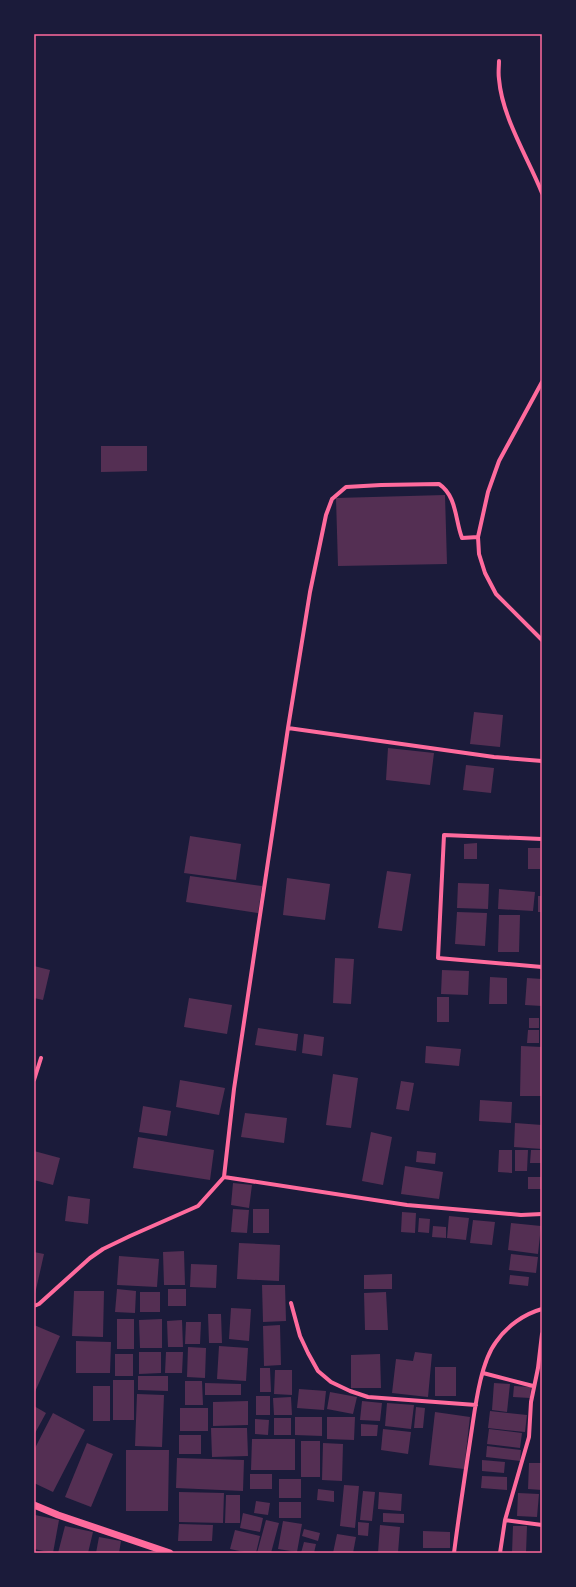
<svg xmlns="http://www.w3.org/2000/svg" width="576" height="1587" viewBox="0 0 576 1587" font-family="'Alegreya Sans',sans-serif">
	<style>
		.building { fill: #542f53 }
		.lines { fill: none; stroke-linecap: round; stroke-linejoin: round }
		.minor { stroke: #ff6b9d; stroke-width: 4 }
		.tertiary { stroke: #ff6b9d; stroke-width: 7 }
		.neatline { fill: none; stroke: #ff6b9d; stroke-width: 1.5 }
	</style>
	<rect width="100%" height="100%" fill="#1b1b3a"/>
	<!-- building -->
	<path class="building" d="M101,446H147V471L101,472Z
		M445,495L447,564L338,566L336,498Z
		M474,712L503,715L500,747L470,744Z
		M388,748L434,753L430,785L386,780Z
		M466,765L494,768L491,793L463,790Z
		M190,836L241,844L236,880L184,873Z
		M477,843V859H464V844Z
		M528,848H540V869H528Z
		M387,871L411,874L402,931L378,928Z
		M190,876L262,886L258,913L186,902Z
		M287,878L330,884L325,920L283,915Z
		M458,883L489,884L488,909L457,908Z
		M499,889L535,892L533,911L498,909Z
		M538,896H542V912H538Z
		M457,912L487,913L485,946L455,944Z
		M499,915H520L519,952H498Z
		M335,958L354,959L351,1004L333,1003Z
		M34,966L50,970L43,1000L34,998Z
		M442,970L469,971L468,995L441,994Z
		M490,977L507,978V1004H489Z
		M527,978L542,979V1006L525,1005Z
		M437,997H449V1022H437Z
		M189,998L232,1005L227,1034L184,1027Z
		M529,1018H539V1028H529Z
		M258,1028L298,1034L296,1051L255,1045Z
		M528,1030H539V1043H527Z
		M304,1034L324,1037L322,1056L302,1053Z
		M426,1046L461,1049L459,1066L425,1063Z
		M521,1046L542,1047V1096H520Z
		M333,1074L358,1078L351,1128L326,1125Z
		M180,1080L225,1088L219,1115L176,1107Z
		M401,1081L414,1083L409,1111L396,1109Z
		M480,1100L512,1102L511,1123L479,1121Z
		M143,1106L171,1111L167,1136L139,1132Z
		M245,1113L287,1118L284,1143L241,1137Z
		M515,1123L542,1125V1149L514,1147Z
		M371,1132L392,1137L383,1185L362,1181Z
		M138,1137L214,1150L210,1180L133,1168Z
		M499,1150H512V1173L498,1172Z
		M515,1150H528L527,1171H515Z
		M531,1150H542V1163H530Z
		M34,1151L60,1158L53,1185L34,1180Z
		M417,1151L436,1153L435,1164L416,1162Z
		M405,1166L443,1172L439,1199L401,1194Z
		M528,1177H542V1189H528Z
		M233,1183L252,1185L249,1208L231,1205Z
		M68,1196L90,1199L88,1224L65,1221Z
		M233,1209L249,1210L247,1233L231,1232Z
		M253,1209H269V1233H253Z
		M402,1212L416,1213L415,1233L401,1232Z
		M449,1216L469,1218L466,1240L447,1238Z
		M419,1218L430,1219L429,1233L418,1232Z
		M473,1220L495,1222L492,1245L470,1243Z
		M511,1223L541,1226L538,1254L508,1250Z
		M433,1226L446,1227V1238L432,1237Z
		M239,1243L280,1245L279,1281L237,1279Z
		M184,1251L185,1285H164L163,1252Z
		M34,1252L44,1254L35,1294H34Z
		M511,1254L538,1257L536,1273L509,1270Z
		M119,1256L159,1259L157,1287L117,1285Z
		M191,1264L217,1265L216,1288L190,1287Z
		M392,1274V1289H364V1275Z
		M510,1275L529,1277L528,1286L509,1284Z
		M262,1285H285L286,1321L263,1322Z
		M117,1289L136,1291L135,1313L115,1312Z
		M168,1289H186V1306H168Z
		M74,1291H104L103,1337L72,1336Z
		M140,1292H160V1312H140Z
		M386,1292L388,1330H365L364,1293Z
		M231,1308L251,1309L249,1341L229,1339Z
		M208,1314H221L222,1343H209Z
		M117,1319H134V1349H117Z
		M162,1319V1348H140L139,1320Z
		M182,1320L183,1347H168L167,1321Z
		M186,1322H201L200,1344H185Z
		M34,1325L60,1336L34,1394Z
		M280,1325L281,1365L264,1366L263,1326Z
		M76,1341L111,1342L110,1373H76Z
		M219,1346L248,1348L246,1381L217,1379Z
		M188,1347L206,1348L205,1378L187,1377Z
		M139,1352H161V1373L139,1374Z
		M166,1352H183L182,1373H165Z
		M415,1352L432,1354L428,1397L392,1393L396,1359L413,1361Z
		M115,1354H133V1376H115Z
		M380,1354L381,1388H351V1355Z
		M435,1367H456V1396H435Z
		M260,1368H270L271,1392H260Z
		M275,1370H292V1395L274,1394Z
		M138,1376H168V1391L138,1390Z
		M113,1380H134V1420H113Z
		M185,1381H202L203,1405H185Z
		M205,1383L241,1384V1395H205Z
		M494,1383L510,1384L507,1412L492,1410Z
		M93,1386H110V1421H93Z
		M514,1386L531,1387L530,1398L513,1397Z
		M299,1389L326,1391L324,1410L297,1408Z
		M330,1392L357,1397L353,1414L327,1409Z
		M137,1394L164,1395L162,1447L135,1446Z
		M256,1396H270V1415H256Z
		M291,1397L292,1415H274L273,1398Z
		M248,1401V1425L213,1426V1402Z
		M362,1401L382,1403L380,1421L360,1420Z
		M387,1403L414,1405L411,1429L385,1426Z
		M34,1406L46,1413L34,1435Z
		M416,1407L425,1408L423,1428H414Z
		M180,1408H208V1431H180Z
		M490,1411L527,1415L525,1432L488,1428Z
		M435,1412L470,1417L464,1469L429,1465Z
		M53,1413L85,1430L53,1492L34,1483V1450Z
		M295,1417H322V1436L295,1435Z
		M327,1417H355L354,1440L327,1439Z
		M274,1418H291V1435H274Z
		M255,1419L269,1420L268,1435L255,1434Z
		M361,1424L378,1425L377,1436H361Z
		M211,1428H247L248,1456L212,1457Z
		M383,1429L411,1432L408,1454L381,1450Z
		M489,1429L522,1433L520,1448L487,1444Z
		M179,1435H201V1454H179Z
		M252,1439H295V1470H251Z
		M301,1441H320V1477H301Z
		M87,1443L113,1454L91,1507L65,1497Z
		M323,1443L343,1444L342,1481L322,1480Z
		M487,1446L521,1450L520,1461L486,1457Z
		M126,1450H169L168,1511H126Z
		M177,1458L244,1460L243,1491L176,1488Z
		M482,1460L505,1462L504,1473L482,1471Z
		M529,1463H542V1490L528,1489Z
		M250,1474H272V1489H250Z
		M482,1476L507,1477V1490L481,1488Z
		M279,1479H301V1498H279Z
		M344,1485L359,1486L355,1528L340,1526Z
		M318,1489L334,1491V1502L317,1500Z
		M363,1491L375,1492L372,1521L360,1520Z
		M179,1492L224,1493L223,1523L179,1522Z
		M379,1492L402,1494L401,1511L378,1509Z
		M518,1493L539,1494L537,1517L517,1516Z
		M226,1495H240V1523H225Z
		M256,1501L270,1503L268,1515L254,1513Z
		M279,1502H301V1518H279Z
		M243,1513L263,1518L260,1532L240,1528Z
		M383,1513L404,1514V1523L383,1522Z
		M35,1515L59,1520L53,1553L34,1549Z
		M266,1520L279,1523L271,1553H257Z
		M283,1521L302,1524L297,1552L278,1549Z
		M358,1522L369,1523L368,1536L358,1535Z
		M179,1524L213,1525L212,1541H178Z
		M380,1525L400,1527L398,1553H378Z
		M65,1526L93,1532L88,1553H58Z
		M513,1526H527L526,1553H512Z
		M304,1529L320,1533L318,1541L302,1536Z
		M235,1530L260,1536L256,1553H249L230,1549Z
		M423,1531L450,1532V1548H423Z
		M337,1534L356,1537L353,1553H333Z
		M99,1537L121,1541L119,1553H96Z
		M304,1542L316,1544L314,1553H301Z"/>
	<g class="lines">
		<!-- minor -->
		<path class="minor" d="M499,61C499,67 498,73 499,79C502,117 528,158 542,193
			M542,382L499,461L488,492L478,537L479,554L485,573L496,594L542,640
			M288,728L494,757L542,761
			M542,839L444,835L438,958L542,967
			M34,1080L41,1058
			M224,1177L407,1205L521,1215L542,1214
			M291,1303L300,1336L308,1353L318,1371L331,1382L350,1391L368,1397L476,1405
			M34,1306L39,1304L90,1258L103,1249L130,1236L198,1206L224,1177L234,1089L288,728L310,592L326,515L332,499L346,487L381,485L439,484C457,496 455,520 462,538L478,537
			M483,1373L533,1386
			M505,1520L542,1525
			M454,1553C459,1514 465,1475 471,1435C475,1409 480,1363 496,1342C507,1326 524,1314 542,1309
			M500,1553L505,1520L529,1437L531,1402L538,1368L542,1334"/>
		<!-- tertiary -->
		<path class="tertiary" d="M34,1505L58,1515L170,1553"/>
	</g>
	<!-- border -->
	<rect width="576" height="1587" fill="none" stroke="#1b1b3a" stroke-width="70"/>
	<rect x="35" y="35" width="506" height="1517" class="neatline"/>
</svg>
